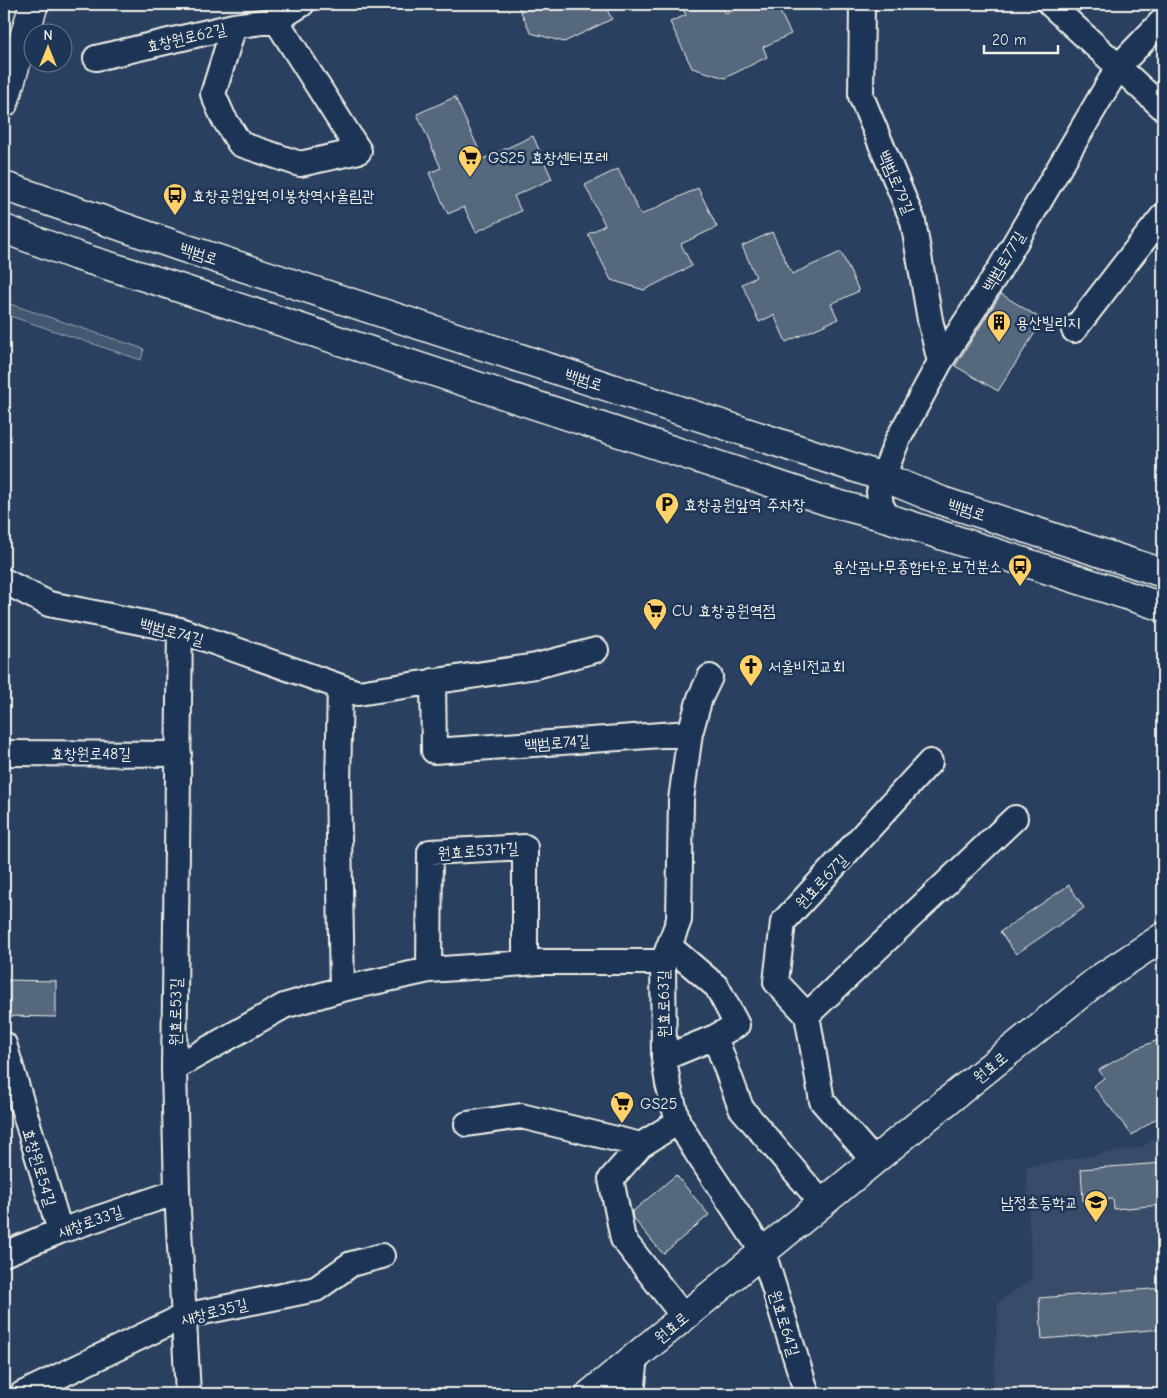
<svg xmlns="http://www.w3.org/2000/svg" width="1167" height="1398" viewBox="0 0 1167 1398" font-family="'Comic Neue','Poor Story',sans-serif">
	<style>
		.built { fill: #374c69 }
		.green { fill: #445771; stroke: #9ca4ac }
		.building { fill: #56677d; stroke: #f4f1e8 }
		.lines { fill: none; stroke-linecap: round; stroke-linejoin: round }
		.minor-casing { stroke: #f4f1e8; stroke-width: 28 }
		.tertiary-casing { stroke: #f4f1e8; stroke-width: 31 }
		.secondary-casing { stroke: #f4f1e8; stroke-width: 31 }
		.primary-casing { stroke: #f4f1e8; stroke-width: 31 }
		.minor { stroke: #1d3557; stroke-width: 24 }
		.tertiary { stroke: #1d3557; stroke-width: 28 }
		.secondary { stroke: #1d3557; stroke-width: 28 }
		.primary { stroke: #1d3557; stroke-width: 28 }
		.labels { text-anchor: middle; stroke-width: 5; stroke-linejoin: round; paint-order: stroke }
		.street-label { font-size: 16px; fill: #f4f1e8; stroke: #1d3557 }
		.poi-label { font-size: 16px; fill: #f4f1e8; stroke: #1d3557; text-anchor: start }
	</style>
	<rect width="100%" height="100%" fill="#2a4060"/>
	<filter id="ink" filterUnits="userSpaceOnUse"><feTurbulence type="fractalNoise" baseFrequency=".02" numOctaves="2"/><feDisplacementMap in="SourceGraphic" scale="10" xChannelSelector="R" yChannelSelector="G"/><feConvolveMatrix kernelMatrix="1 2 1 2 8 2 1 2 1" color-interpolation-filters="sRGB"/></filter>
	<g filter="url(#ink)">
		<!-- built -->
		<path class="built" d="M1163,1134V1394H993L998,1303L1032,1279L1026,1167L1142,1147Z"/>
		<!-- green -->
		<path class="green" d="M4,302L144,349L141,360L4,314Z"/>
		<!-- building -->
		<path class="building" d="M517,4H604L612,19L564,42L531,33Z
			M680,4H721L726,14L747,4H776L791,34L763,47L767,57L725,78L692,68L670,22L686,15Z
			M455,97L483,159L533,136L552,179L514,196L521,211L476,232L464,207L448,214L429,173L441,168L417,114Z
			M618,169L641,215L698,188L717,227L681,244L692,266L644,290L611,280L588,234L605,225L585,185Z
			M772,232L792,274L841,252L859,291L831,304L838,319L786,342L774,315L759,322L742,284L756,277L742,246Z
			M1001,294L1043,320L998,391L955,366Z
			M1069,885L1084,908L1016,954L1000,932Z
			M5,980L56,981V1017L4,1016Z
			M1163,1038V1114L1132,1135L1093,1086L1104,1078L1099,1070L1138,1048Z
			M1163,1163V1205L1114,1209L1113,1199L1083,1201L1081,1169Z
			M676,1175L709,1215L663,1254L633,1218L632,1212Z
			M1163,1288V1329L1042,1339L1039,1298Z"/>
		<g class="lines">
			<!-- minor casing -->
			<g class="minor-casing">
				<path id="minor" d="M862,4L861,96L913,221L930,320L940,362
					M1050,4L1163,108
					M234,26L213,94L223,117L240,144L300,164L359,151L276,20
					M96,58L234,26L276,20L302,4
					M1074,330L1135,251L1163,216
					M888,518L881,505L879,492L883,477L897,441L940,362L999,270L1119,66L1163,20
					M4,581L49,604L180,630L358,693L536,666L596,650
					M180,630L174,1068L177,1192L188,1394
					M710,677L700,698L690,733L681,800L679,920L663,962L664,1058L668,1084L678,1122L697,1153L763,1252L807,1394
					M433,681L434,751L690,733
					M340,687L338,784L342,989
					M4,753L179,754
					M930,762L783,922L776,982L807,1015L1015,818
					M429,970L430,852L525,847V963
					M807,1015L822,1101L874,1161
					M715,1037L741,1108L822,1203
					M4,1044L60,1231
					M664,1058L715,1037L737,1025L717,987L669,946
					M174,1068L284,1006L342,989L429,970L539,962H663
					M678,1122L641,1145L611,1179L623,1239L684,1317
					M467,1124L521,1116L641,1145
					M4,1254L60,1231L177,1192
					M22,1394L184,1316L316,1289L351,1264L382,1256
					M632,1394L636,1356"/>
			</g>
			<!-- tertiary casing -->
			<g class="tertiary-casing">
				<path id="tertiary" d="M4,103L34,4"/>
			</g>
			<!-- secondary casing -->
			<g class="secondary-casing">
				<path id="secondary" d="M4,186L181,247L883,477L942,501L1163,573
					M4,229L77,256L170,285L833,503L888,518L1163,607"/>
			</g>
			<!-- primary casing -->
			<g class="primary-casing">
				<path id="primary" d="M590,1394L904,1136L1099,979L1163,937"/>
			</g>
			<!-- minor -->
			<use href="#minor" class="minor"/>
			<!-- tertiary -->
			<use href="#tertiary" class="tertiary"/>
			<!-- secondary -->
			<use href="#secondary" class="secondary"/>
			<!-- primary -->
			<use href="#primary" class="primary"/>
		</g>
	</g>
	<!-- icons -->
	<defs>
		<g id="supermarket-pin" transform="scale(1.25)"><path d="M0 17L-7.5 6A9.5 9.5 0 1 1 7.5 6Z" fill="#ffd166" stroke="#1d3557"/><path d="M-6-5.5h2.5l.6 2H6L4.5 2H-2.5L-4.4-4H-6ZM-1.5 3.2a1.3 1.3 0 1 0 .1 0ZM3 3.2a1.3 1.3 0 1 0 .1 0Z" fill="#111"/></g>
		<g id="bus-pin" transform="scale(1.25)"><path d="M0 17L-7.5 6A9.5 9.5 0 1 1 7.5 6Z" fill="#ffd166" stroke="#1d3557"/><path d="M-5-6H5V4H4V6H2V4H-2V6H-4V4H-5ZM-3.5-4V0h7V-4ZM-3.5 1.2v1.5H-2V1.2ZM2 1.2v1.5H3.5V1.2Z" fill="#111"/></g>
		<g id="building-pin" transform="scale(1.25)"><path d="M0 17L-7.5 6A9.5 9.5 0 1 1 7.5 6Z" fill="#ffd166" stroke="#1d3557"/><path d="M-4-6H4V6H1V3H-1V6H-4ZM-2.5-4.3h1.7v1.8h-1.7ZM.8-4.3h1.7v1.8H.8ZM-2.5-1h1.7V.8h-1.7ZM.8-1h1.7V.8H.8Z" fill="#111"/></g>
		<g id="parking-pin" transform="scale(1.25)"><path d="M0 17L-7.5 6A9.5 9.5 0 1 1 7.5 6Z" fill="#ffd166" stroke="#1d3557"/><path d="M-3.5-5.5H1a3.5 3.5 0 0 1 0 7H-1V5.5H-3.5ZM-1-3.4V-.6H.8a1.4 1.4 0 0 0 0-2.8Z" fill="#111"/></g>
		<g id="church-pin" transform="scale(1.25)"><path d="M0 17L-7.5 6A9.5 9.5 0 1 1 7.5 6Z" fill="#ffd166" stroke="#1d3557"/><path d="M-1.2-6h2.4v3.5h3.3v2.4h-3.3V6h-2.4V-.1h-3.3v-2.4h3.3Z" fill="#111"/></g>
		<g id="school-pin" transform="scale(1.25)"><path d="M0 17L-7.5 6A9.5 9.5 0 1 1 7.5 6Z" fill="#ffd166" stroke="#1d3557"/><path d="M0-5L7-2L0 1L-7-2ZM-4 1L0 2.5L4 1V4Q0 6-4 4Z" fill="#111"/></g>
	</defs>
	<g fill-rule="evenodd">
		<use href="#supermarket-pin" x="470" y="157"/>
		<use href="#bus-pin" x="175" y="195"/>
		<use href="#building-pin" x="999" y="322"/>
		<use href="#parking-pin" x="667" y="504"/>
		<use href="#bus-pin" x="1020" y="566"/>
		<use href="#supermarket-pin" x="655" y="610"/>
		<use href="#church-pin" x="751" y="666"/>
		<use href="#supermarket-pin" x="622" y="1103"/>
		<use href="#school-pin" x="1096" y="1202"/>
	</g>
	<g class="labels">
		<!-- street labels -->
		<g class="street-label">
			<text transform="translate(186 37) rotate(-13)" y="6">효창원로62길</text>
			<text transform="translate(897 182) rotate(67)" y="6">백범로79길</text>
			<text transform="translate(199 253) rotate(18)" y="6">백범로</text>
			<text transform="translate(1003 261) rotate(-59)" y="6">백범로77길</text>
			<text transform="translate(584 379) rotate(18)" y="6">백범로</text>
			<text transform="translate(967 509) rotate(18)" y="6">백범로</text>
			<text transform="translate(172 631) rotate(15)" y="6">백범로74길</text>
			<text transform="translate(557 742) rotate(-4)" y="6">백범로74길</text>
			<text x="91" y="759">효창원로48길</text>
			<text transform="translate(478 850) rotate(-4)" y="6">원효로53가길</text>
			<text transform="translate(821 881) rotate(-47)" y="6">원효로67길</text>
			<text transform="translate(663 1004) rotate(-91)" y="6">원효로63길</text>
			<text transform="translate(175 1012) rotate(-89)" y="6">원효로53길</text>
			<text transform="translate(990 1067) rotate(-39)" y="6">원효로</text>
			<text transform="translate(40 1167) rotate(73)" y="6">효창원로54길</text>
			<text transform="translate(90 1221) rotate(-19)" y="6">새창로33길</text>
			<text transform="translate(214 1311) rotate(-14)" y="6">새창로35길</text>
			<text transform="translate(785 1323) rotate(73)" y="6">원효로64길</text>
			<text transform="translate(671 1327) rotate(-40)" y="6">원효로</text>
		</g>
		<!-- poi labels -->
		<g class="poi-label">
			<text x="488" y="163">GS25 효창센터포레</text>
			<text x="192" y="201">효창공원앞역.이봉창역사울림관</text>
			<text x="1016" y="328">용산빌리지</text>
			<text x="684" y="510">효창공원앞역 주차장</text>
			<text x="1002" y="572" text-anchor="end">용산꿈나무종합타운.보건분소</text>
			<text x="672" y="616">CU 효창공원역점</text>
			<text x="768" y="672">서울비전교회</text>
			<text x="640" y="1109">GS25</text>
			<text x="1078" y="1208" text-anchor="end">남정초등학교</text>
		</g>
	</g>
	<!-- margin -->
	<rect width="1167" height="1398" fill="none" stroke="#1d3557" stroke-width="20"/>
	<rect x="10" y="10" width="1147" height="1378" fill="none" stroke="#f4f1e8" stroke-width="2" filter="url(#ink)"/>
	<!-- north arrow -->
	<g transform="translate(48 48)"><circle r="24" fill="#1d3557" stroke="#738091"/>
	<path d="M0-4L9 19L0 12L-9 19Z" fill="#ffd166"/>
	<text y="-8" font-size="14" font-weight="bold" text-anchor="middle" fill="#f4f1e8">N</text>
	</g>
	<!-- scale -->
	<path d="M984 45v8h74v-8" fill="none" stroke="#f4f1e8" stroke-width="2.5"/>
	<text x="992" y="45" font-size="15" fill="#f4f1e8" stroke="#1d3557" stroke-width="4" paint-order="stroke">20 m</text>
</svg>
